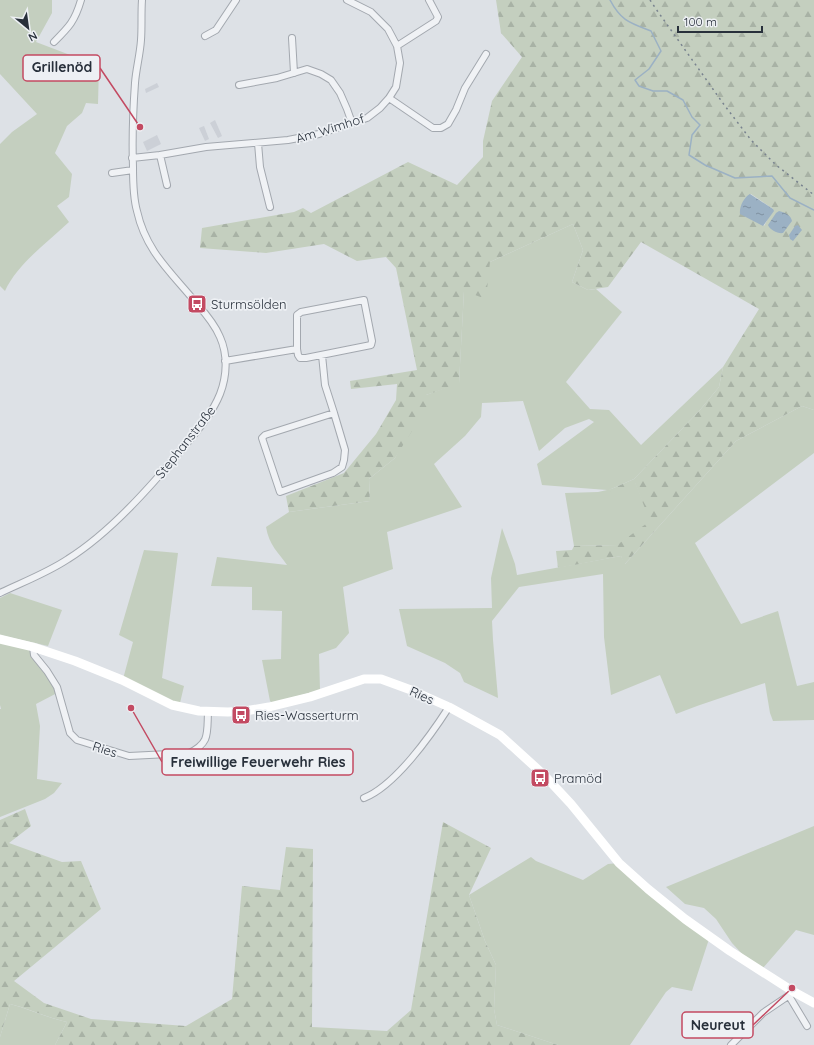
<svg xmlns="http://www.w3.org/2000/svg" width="814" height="1045" viewBox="0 0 814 1045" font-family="Quicksand,sans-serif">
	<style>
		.built { fill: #ccd0d7 }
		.green { fill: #c4cfbf }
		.forest { fill: url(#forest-firs); fill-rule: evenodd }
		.water { fill: url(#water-ripples) }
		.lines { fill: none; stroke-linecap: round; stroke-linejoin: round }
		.stream { stroke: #9bb1c4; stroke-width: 1.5 }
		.street-casing { stroke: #a3a8af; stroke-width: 8 }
		.street { stroke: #f0f2f5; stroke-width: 6 }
		.secondary { stroke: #fff; stroke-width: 9 }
		.rail { stroke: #78828e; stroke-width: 1.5; stroke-dasharray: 2 4; stroke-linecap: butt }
		.labels { text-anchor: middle; stroke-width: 3.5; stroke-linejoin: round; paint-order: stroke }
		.street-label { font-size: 13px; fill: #28303b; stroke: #edf0f4 }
		.poi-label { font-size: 13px; fill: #28303b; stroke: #edf0f4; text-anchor: start }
		.leader { fill: none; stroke: #c34a62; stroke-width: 1.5 }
		.callout-dot { fill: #c34a62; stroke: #edf0f4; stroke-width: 1.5 }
		.callout { fill: #edf0f4; stroke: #c34a62; stroke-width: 1.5 }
		.callout-label { font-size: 14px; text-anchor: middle; font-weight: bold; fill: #28303b }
	</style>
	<defs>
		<pattern id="forest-firs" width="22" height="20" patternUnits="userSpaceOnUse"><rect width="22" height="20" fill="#c4cfbf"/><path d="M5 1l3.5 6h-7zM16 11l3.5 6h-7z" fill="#a8b2a5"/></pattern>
		<pattern id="water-ripples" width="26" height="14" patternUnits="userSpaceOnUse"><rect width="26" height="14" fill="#9bb1c4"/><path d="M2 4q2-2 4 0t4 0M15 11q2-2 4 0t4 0" fill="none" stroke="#7e90a0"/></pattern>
	</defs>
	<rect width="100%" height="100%" fill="#dde1e6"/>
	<!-- built -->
	<path class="built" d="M157,83L159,87L146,93L145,89Z
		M215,120L222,136L218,138L210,123Z
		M204,126L209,139L205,141L199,128Z
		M157,135L161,144L147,151L143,142Z"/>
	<!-- green -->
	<path class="green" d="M0,0H52V13L36,42L99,66L98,104L86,103L82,113L67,126L55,153L72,174L69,197L57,206L69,222C47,243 18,263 5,291L0,286V144L12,132L37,114L0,74Z
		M573,224L583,250L572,282L588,290L596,289L622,312L566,382L590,409L609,410L641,445L723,367L719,387L700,410L634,479L609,490L635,482L651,521L618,545L574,546L565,493L598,492L607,490L542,485L537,464L594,422L589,419L565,428L539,451L523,401L482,403L481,417L465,436L434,464L462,507L387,532L393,569L343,587L349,633L336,648L319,654L320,690L272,703L270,701L262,660L281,659L282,611L252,610V587L211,586L217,557L287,565C278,552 269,545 266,527L289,512L370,501L369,479L395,458L426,395L459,383L464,291L490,262Z
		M802,406L814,410V453L695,543L741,624L778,611L797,686L814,682V720L773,721L770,713L765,683L697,706L676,714L660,675L611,695L604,637L603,574L519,587L492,621L493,640L498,698L464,682L460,673L445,663L407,646L399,609L492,608L491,578L502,528L515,564L517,575L621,556L625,564L736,441Z
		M144,550L178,553L162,678L184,686L180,703L177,704L123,679L133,642L119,635Z
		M10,593L62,610L48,646L0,635V598Z
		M0,639L33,651L59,692L36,704L40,726L37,779L62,783L54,793L45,799L0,817V709H1L0,705Z
		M814,826V935L796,930L763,968L744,956L732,943L716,919L704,908L685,904L666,887Z
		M531,857L536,861L583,880L608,864L619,863L709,939L692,991L672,987L666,992L630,1045H558L497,1025L494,1009L496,965L485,941L469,895Z
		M10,1004C29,1009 48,1018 67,1022L55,1045H0V1037Z"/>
	<!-- forest -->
	<path class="forest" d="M496,0H814V410L802,406L736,441L624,565L621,556L558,568L556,551L572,550L574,546L617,545L650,521L635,483L621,498L609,490L634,479L700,410L719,387L723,367L759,309L641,242L608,287L588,290L572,282L583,250L573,224L490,262L486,299L464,291L459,384L426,395L427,407L395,458L369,479L370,501L289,512L286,496L344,473L376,434L396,400L397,384L351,389L350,381L417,370L396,268L386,257L357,261L324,244L266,253L200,248L202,228L294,212L303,208L311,213L408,162L457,185L483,157V141L492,101L522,57L501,33ZM751,194L773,209L764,226L749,195Z
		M25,809L31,826L9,843L62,862L81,861L101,909L14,981L44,1003L91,1019L186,1026L232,999L242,886L280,890L286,847L313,849L312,1027L387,1031L411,1010L443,822L491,848L469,895L485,941L496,965L494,1009L497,1025L558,1045H55L67,1022C48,1018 30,1009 10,1004L0,1037V820Z"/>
	<!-- water -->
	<path class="water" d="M750,194L773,209L774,211L763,226L740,214C739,207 744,197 750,194Z
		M779,211C784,212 791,215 792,221L783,233C778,234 770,230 768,225L776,213Z
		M798,225L802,230L793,241L790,239L789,235L795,226Z"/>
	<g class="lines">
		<!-- stream -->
		<path class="stream" d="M610,0C621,21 630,23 651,31L661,51L649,69L635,80L639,86L653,91H667L683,100L692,117L700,125L692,135L689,155L705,165L735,178L772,176L790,198L814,210"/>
		<!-- street casing -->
		<g class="street-casing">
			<path id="street" d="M205,36L216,30L236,0
				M292,38L294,73
				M54,42C69,27 75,21 81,0
				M397,46L436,21L438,17L429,0
				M239,85L277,78L307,69L321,74L331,80L340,93L347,109L352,123
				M389,98L433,128H441L448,124L456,110L465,88L486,54
				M258,143L260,167L270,207
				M160,155L167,185
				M132,158L160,155L206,147L288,140L319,134L367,118L380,108L389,98L396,87L400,63L397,46L388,29L371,12L347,0
				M112,173L133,170
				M322,355L325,385L334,413L265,435L262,438L280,492L333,473L342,467L344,460L345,450L334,413
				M225,361L297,349V315L301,312L364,300L372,341L371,345L306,358H300L298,355L297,349
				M0,593C23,582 47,573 68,559C111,532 151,486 183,448C197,431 212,414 220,394C227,376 228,355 220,337C215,325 206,314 197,304C172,273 146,252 137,211C133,197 133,181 133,167C132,139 133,111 135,83C136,69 140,55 141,40C142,27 141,13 142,0
				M33,647L34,655L47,671L57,687L70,733L77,740L129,756L189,753C210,743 207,734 208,712
				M364,798C395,786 431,735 449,707
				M789,996L807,1026
				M731,1045L763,1013L794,992"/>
		</g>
		<!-- street -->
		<use href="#street" class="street"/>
		<!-- secondary -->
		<path class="secondary" d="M0,639L33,647L75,661L122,680L172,705L199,711L228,712L245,711L269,707L310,697L364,679H381L411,690L449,707L500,735L544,775L571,804L619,863L648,889L685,919L730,951L794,992L814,1003"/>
		<!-- rail -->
		<path class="rail" d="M650,0L656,9L725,106L751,140L776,165L814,195"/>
	</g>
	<!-- icons -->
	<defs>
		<g id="bus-square" transform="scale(1)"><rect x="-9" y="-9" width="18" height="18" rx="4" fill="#c34a62" stroke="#edf0f4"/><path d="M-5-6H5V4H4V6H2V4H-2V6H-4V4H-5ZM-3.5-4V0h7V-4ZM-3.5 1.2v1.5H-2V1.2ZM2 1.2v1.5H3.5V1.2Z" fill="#fff"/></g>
	</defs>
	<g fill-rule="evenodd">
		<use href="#bus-square" x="197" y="304"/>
		<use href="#bus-square" x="241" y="715"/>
		<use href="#bus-square" x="540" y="778"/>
	</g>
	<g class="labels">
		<!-- street labels -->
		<g class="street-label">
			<text transform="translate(330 128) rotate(-17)" y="5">Am Wimhof</text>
			<text transform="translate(185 442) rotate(-52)" y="5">Stephanstraße</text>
			<text transform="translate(422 695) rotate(24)" y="5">Ries</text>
			<text transform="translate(105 749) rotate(18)" y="5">Ries</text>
		</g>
		<!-- poi labels -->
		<g class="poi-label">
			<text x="211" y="309">Sturmsölden</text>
			<text x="255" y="720">Ries-Wasserturm</text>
			<text x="554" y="783">Pramöd</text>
		</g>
	</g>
	<!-- callouts -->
	<path class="leader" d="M140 127L100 68M131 708L162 762M792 988L753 1025"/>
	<g class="callout-dot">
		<circle cx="140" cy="127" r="4"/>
		<circle cx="131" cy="708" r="4"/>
		<circle cx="792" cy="988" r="4"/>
	</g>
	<g class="callout">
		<rect x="23" y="55" width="77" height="26" rx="4"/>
		<rect x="162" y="749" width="191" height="26" rx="4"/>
		<rect x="682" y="1012" width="71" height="26" rx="4"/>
	</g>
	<g class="callout-label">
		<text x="62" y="72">Grillenöd</text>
		<text x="258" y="767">Freiwillige Feuerwehr Ries</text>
		<text x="718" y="1030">Neureut</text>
	</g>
	<!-- north arrow -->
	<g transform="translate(28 28) rotate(151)" stroke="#edf0f4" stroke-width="3" paint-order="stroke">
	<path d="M0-3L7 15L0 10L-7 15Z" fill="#28303b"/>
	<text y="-6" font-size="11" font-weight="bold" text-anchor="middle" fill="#28303b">N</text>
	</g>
	<!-- scale -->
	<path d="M678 26v6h84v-6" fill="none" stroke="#28303b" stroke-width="2"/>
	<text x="684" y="26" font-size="12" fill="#28303b" stroke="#edf0f4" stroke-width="3" paint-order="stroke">100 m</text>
</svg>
